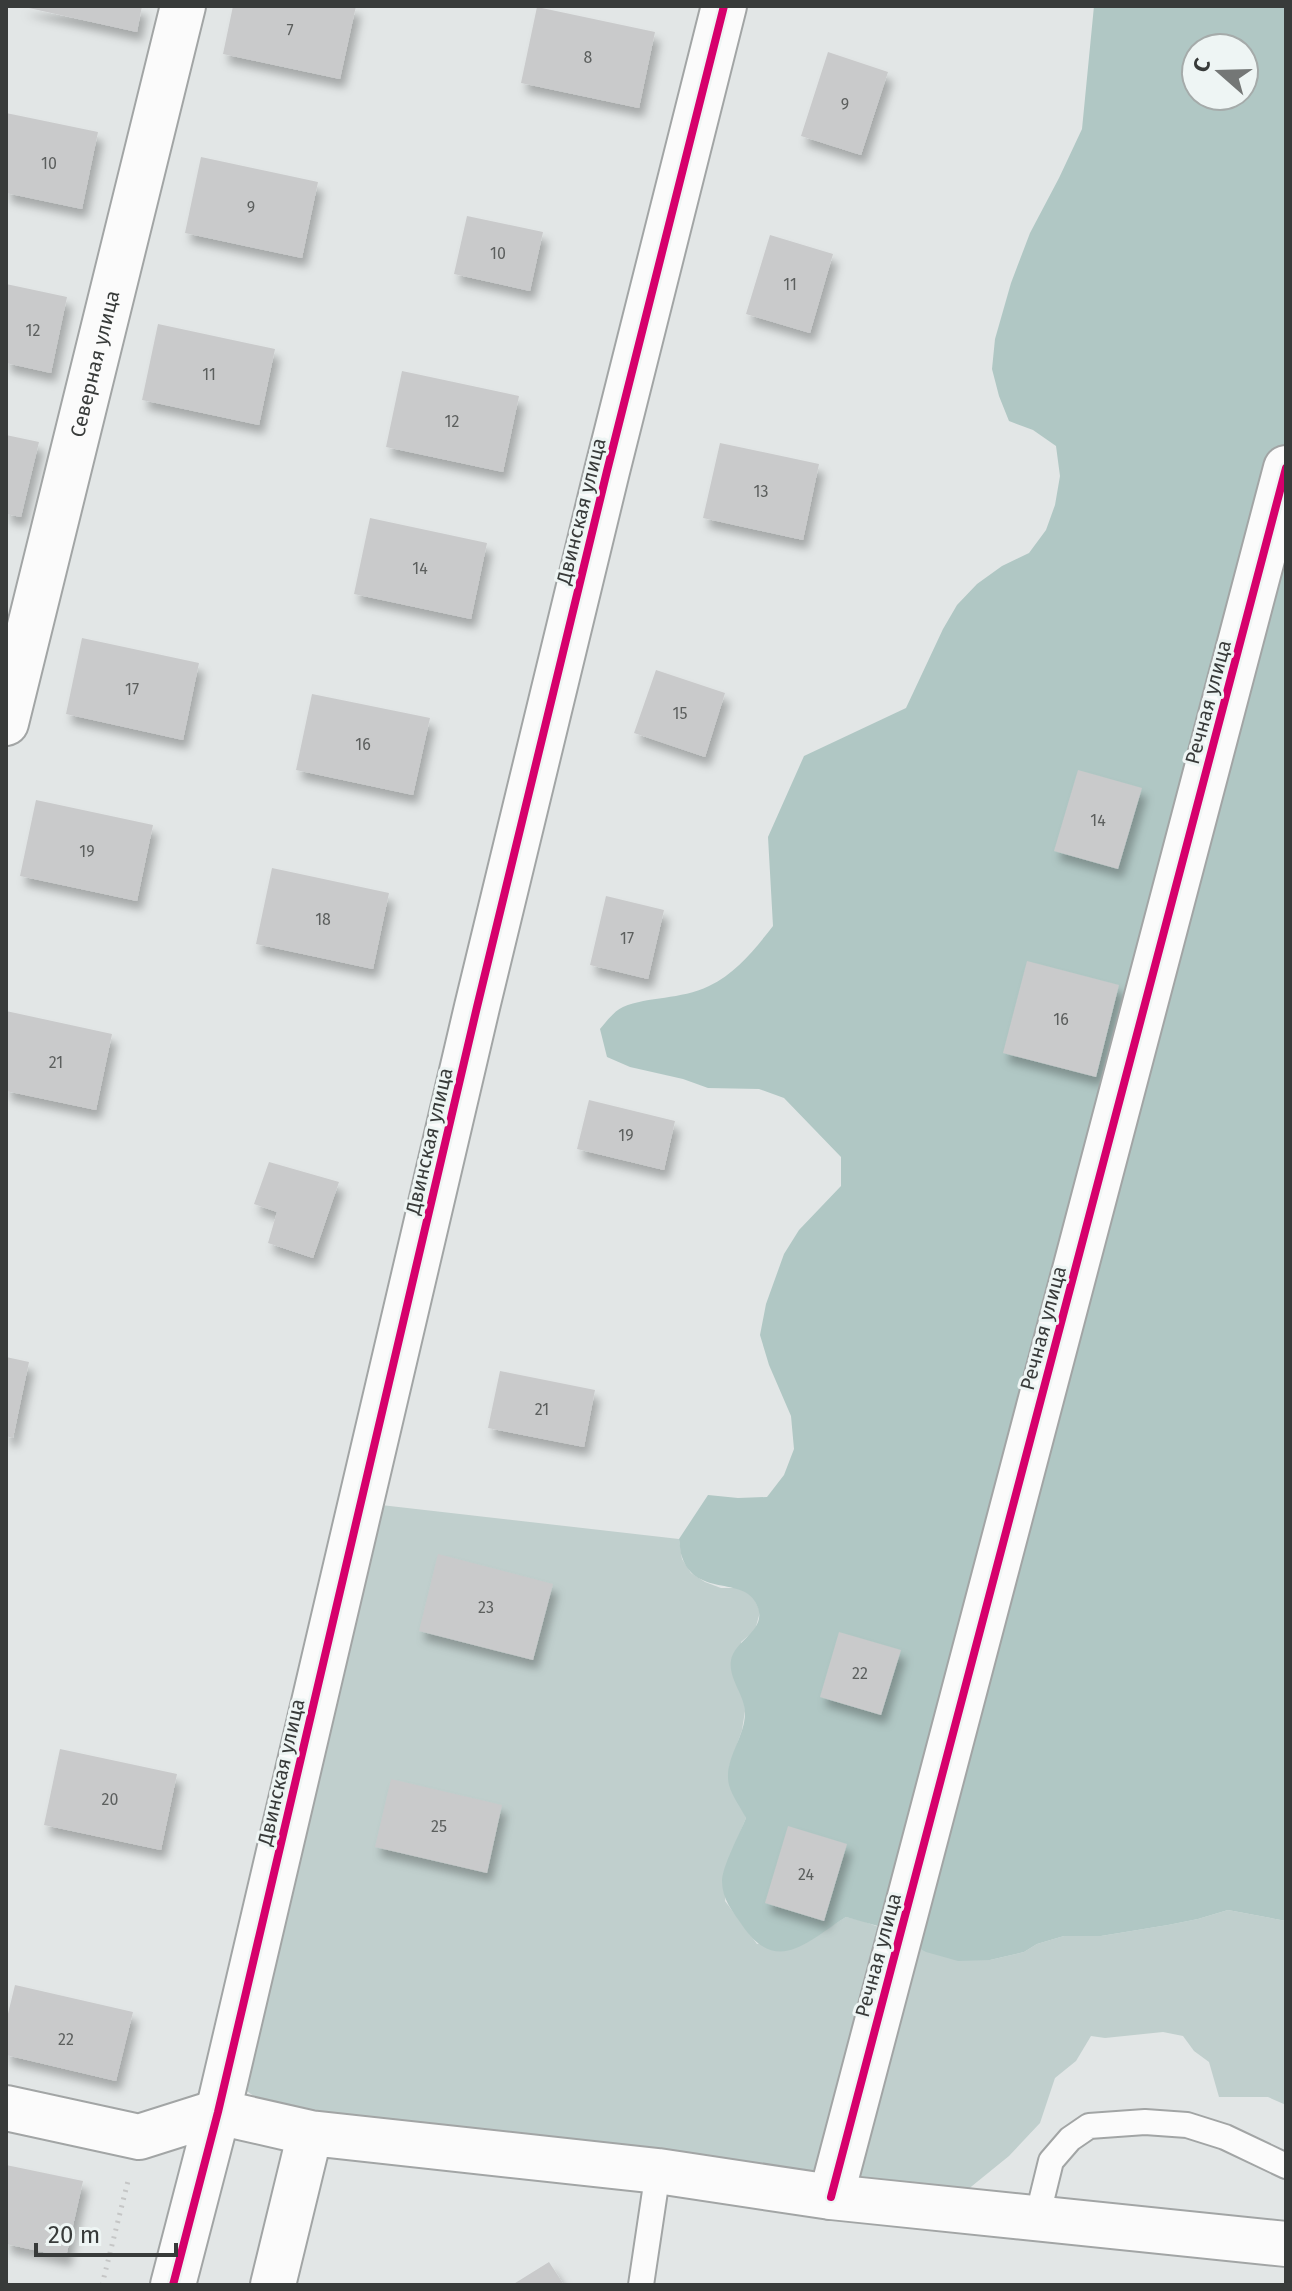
<svg xmlns="http://www.w3.org/2000/svg" width="1292" height="2291" viewBox="0 0 1292 2291" font-family="'Fira Sans',sans-serif">
	<style>
		.green { fill: #c0cfcd }
		.forest { fill: #b0c7c4; fill-rule: evenodd }
		.building { fill: #c9cacb; filter: url(#shadow) }
		.lines { fill: none; stroke-linecap: round; stroke-linejoin: round }
		.lane-casing { stroke: #a2a5a5; stroke-width: 28 }
		.street-casing { stroke: #a2a5a5; stroke-width: 48 }
		.secondary-casing { stroke: #a2a5a5; stroke-width: 48 }
		.path { stroke: #c5c6c6; stroke-width: 5; stroke-dasharray: 2 6; stroke-linecap: butt }
		.lane { stroke: #fbfbfb; stroke-width: 24 }
		.street { stroke: #fbfbfb; stroke-width: 44 }
		.secondary { stroke: #fbfbfb; stroke-width: 44 }
		.cycleway-casing { stroke: #eef5f4; stroke-width: 13 }
		.cycleway { stroke: #d6006c; stroke-width: 8 }
		.labels { text-anchor: middle; stroke-width: 6; stroke-linejoin: round; paint-order: stroke }
		.number-label { font-size: 16px; fill: #5c5f5e }
		.street-label { font-size: 20px; fill: #383b3a; stroke: #eef5f4 }
	</style>
	<defs>
		<filter id="shadow"><feDropShadow dx="5" dy="9" stdDeviation="4" flood-color="#0004"/></filter>
	</defs>
	<rect width="100%" height="100%" fill="#e2e6e6"/>
	<!-- green -->
	<path class="green" d="M381,1505L679,1539L682,1559L691,1573L705,1582L721,1588H739L753,1596L760,1612L755,1630L741,1642L745,1711L742,1730L729,1767L746,1818L729,1859L725,1901L757,1944L833,1925L846,1917L863,1921L894,1933L990,1960L1024,1952L1037,1944L1064,1936H1101L1168,1925L1198,1919L1228,1910L1286,1921V2105L1268,2097H1219L1209,2062L1194,2051L1183,2036L1163,2032L1105,2038L1091,2036L1076,2061L1055,2078L1040,2123L1009,2156L956,2199L279,2116L247,2091L240,2064Z"/>
	<!-- forest -->
	<path class="forest" d="M1094,6H1286V1921L1228,1910L1198,1919L1168,1925L1101,1936H1064L1037,1944L1024,1952L990,1960L958,1961L926,1952L878,1926L846,1917C809,1940 777,1977 742,1925C733,1912 722,1899 722,1881C722,1867 740,1833 746,1818C741,1808 732,1796 729,1785C723,1760 745,1738 745,1713C745,1695 728,1679 731,1660C735,1640 766,1631 758,1608C748,1574 696,1599 682,1557C680,1552 680,1545 679,1539L708,1495L738,1498L767,1497L784,1475L794,1449L791,1416L769,1365L760,1335L766,1304L784,1254L799,1230L841,1186V1157L784,1098L759,1089L708,1088L683,1079L630,1067L607,1057L600,1029C606,1022 614,1011 623,1007C649,996 680,1000 709,986C736,973 755,949 773,926L768,837L804,756L906,708L943,629L957,605L977,584L1002,566L1029,553L1046,530L1055,505L1060,476L1056,446L1033,430L1009,421L999,396L992,369L995,339L1011,283L1030,233L1059,178L1082,129ZM1196,48H1244V96H1196Z"/>
	<!-- building -->
	<path class="building" d="M20,6H142L137,32Z
		M233,6H356L340,79L223,54Z
		M537,7L655,32L639,108L521,83Z
		M828,52L888,72L861,155L801,136Z
		M6,113L98,132L82,209L6,193Z
		M201,157L318,182L302,258L185,233Z
		M467,216L543,232L530,291L454,274Z
		M770,235L833,254L810,333L746,314Z
		M6,284L67,297L51,373L6,363Z
		M158,324L275,349L259,425L142,400Z
		M402,371L519,396L503,472L386,447Z
		M6,435L39,442L21,517L6,514Z
		M720,443L819,464L803,540L703,518Z
		M370,518L487,543L471,619L354,594Z
		M82,638L199,663L183,740L66,714Z
		M656,670L725,693L705,757L634,733Z
		M312,694L430,718L413,795L296,770Z
		M1078,770L1142,788L1118,869L1054,851Z
		M36,800L153,825L137,901L20,876Z
		M272,868L389,893L373,969L256,944Z
		M606,896L664,910L648,979L590,965Z
		M1027,961L1119,985L1096,1077L1003,1053Z
		M6,1011L112,1034L96,1110L6,1091Z
		M589,1100L675,1121L664,1170L577,1149Z
		M269,1162L339,1182L313,1258L268,1243L277,1212L254,1204Z
		M6,1357L29,1362L13,1438L6,1436Z
		M500,1371L595,1390L584,1447L488,1428Z
		M438,1554L553,1584L533,1660L419,1631Z
		M839,1632L901,1650L881,1715L820,1697Z
		M60,1749L177,1774L161,1850L44,1825Z
		M391,1779L502,1805L487,1873L375,1847Z
		M788,1826L847,1844L824,1921L765,1903Z
		M15,1985L133,2012L116,2081L6,2055V2022Z
		M6,2165L83,2181L66,2257L6,2244Z
		M549,2262L564,2285H512Z"/>
	<g class="lines">
		<!-- lane casing -->
		<g class="lane-casing">
			<path id="lane" d="M1037,2218L1051,2161L1070,2139L1089,2126L1145,2122L1187,2125L1225,2137L1286,2166
				M641,2285L658,2171"/>
		</g>
		<!-- street casing -->
		<g class="street-casing">
			<g id="street">
				<path id="s1" d="M6,723L183,6"/>
				<path d="M218,2112L477,1007L607,471L724,6"/>
				<path d="M831,2197L1286,468"/>
			</g>
		</g>
		<!-- secondary casing -->
		<g class="secondary-casing">
			<path id="secondary" d="M6,2108L139,2137L218,2112
				M218,2112L310,2133L658,2171L831,2197L1286,2244
				M173,2285L218,2112
				M273,2285L310,2133"/>
		</g>
		<!-- path -->
		<path class="path" d="M102,2285L128,2181"/>
		<!-- lane -->
		<use href="#lane" class="lane"/>
		<!-- street -->
		<use href="#street" class="street"/>
		<!-- secondary -->
		<use href="#secondary" class="secondary"/>
		<!-- cycleway casing -->
		<g class="cycleway-casing">
			<path id="cycleway" d="M831,2197L1286,468
				M173,2285L218,2112L477,1007L607,471L724,6"/>
		</g>
		<!-- cycleway -->
		<use href="#cycleway" class="cycleway"/>
	</g>
	<g class="labels">
		<!-- number labels -->
		<g class="number-label">
			<text x="290" y="36">7</text>
			<text x="588" y="63">8</text>
			<text x="845" y="110">9</text>
			<text x="49" y="169">10</text>
			<text x="251" y="213">9</text>
			<text x="498" y="259">10</text>
			<text x="790" y="290">11</text>
			<text x="33" y="336">12</text>
			<text x="209" y="380">11</text>
			<text x="452" y="427">12</text>
			<text x="761" y="497">13</text>
			<text x="420" y="574">14</text>
			<text x="132" y="695">17</text>
			<text x="680" y="719">15</text>
			<text x="363" y="750">16</text>
			<text x="1098" y="826">14</text>
			<text x="87" y="857">19</text>
			<text x="323" y="925">18</text>
			<text x="627" y="944">17</text>
			<text x="1061" y="1025">16</text>
			<text x="56" y="1068">21</text>
			<text x="626" y="1141">19</text>
			<text x="542" y="1415">21</text>
			<text x="486" y="1613">23</text>
			<text x="860" y="1679">22</text>
			<text x="110" y="1805">20</text>
			<text x="439" y="1832">25</text>
			<text x="806" y="1880">24</text>
			<text x="66" y="2045">22</text>
		</g>
		<!-- street labels -->
		<g class="street-label">
			<text dy="7" stroke="none"><textPath href="#s1" startOffset="370">Северная улица</textPath></text>
			<text transform="translate(581 511) rotate(-76)" y="7">Двинская улица</text>
			<text transform="translate(1208 702) rotate(-75)" y="7">Речная улица</text>
			<text transform="translate(429 1141) rotate(-77)" y="7">Двинская улица</text>
			<text transform="translate(1043 1328) rotate(-75)" y="7">Речная улица</text>
			<text transform="translate(281 1772) rotate(-77)" y="7">Двинская улица</text>
			<text transform="translate(878 1955) rotate(-75)" y="7">Речная улица</text>
		</g>
	</g>
	<!-- border -->
	<rect width="1292" height="2291" fill="none" stroke="#383b3a" stroke-width="16"/>
	<!-- north arrow -->
	<g transform="translate(1220 72) rotate(290)"><circle r="38" fill="#eef5f4" stroke="#a5abaa" stroke-width="2"/>
	<path d="M0-6L14 30L0 20L-14 30Z" fill="#747776"/>
	<text y="-12" font-size="22" font-weight="bold" text-anchor="middle" fill="#383b3a">С</text>
	</g>
	<!-- scale -->
	<path d="M36 2243v12h140v-12" fill="none" stroke="#383b3a" stroke-width="4"/>
	<text x="48" y="2243" font-size="24" fill="#383b3a" stroke="#eef5f4" stroke-width="6" paint-order="stroke">20 m</text>
</svg>
